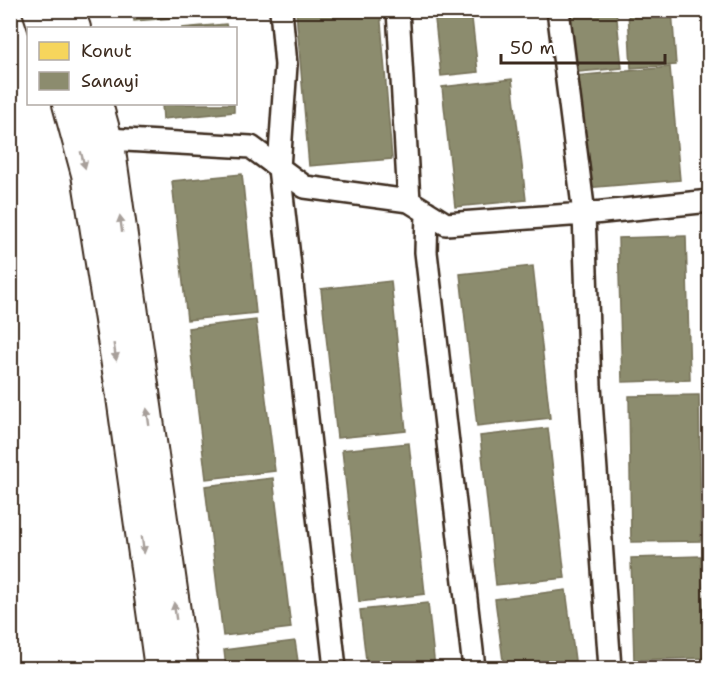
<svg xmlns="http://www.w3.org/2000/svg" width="720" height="679" viewBox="0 0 720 679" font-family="'Shantell Sans',sans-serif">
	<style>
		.homes { fill: #f6d55c; stroke: #bea249; stroke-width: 1.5 }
		.industry { fill: #8c8c6e; stroke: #746f56; stroke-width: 1.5 }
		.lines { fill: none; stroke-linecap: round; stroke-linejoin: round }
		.minor-casing { stroke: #3b2a1e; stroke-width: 26 }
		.secondary-casing { stroke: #3b2a1e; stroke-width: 34 }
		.minor { stroke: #fff; stroke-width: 21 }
		.secondary { stroke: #fff; stroke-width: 30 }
		.oneway { fill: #a79f9a }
	</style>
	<rect width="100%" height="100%" fill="#fff"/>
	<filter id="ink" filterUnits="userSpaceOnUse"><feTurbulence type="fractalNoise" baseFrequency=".0167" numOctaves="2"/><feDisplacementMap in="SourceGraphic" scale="12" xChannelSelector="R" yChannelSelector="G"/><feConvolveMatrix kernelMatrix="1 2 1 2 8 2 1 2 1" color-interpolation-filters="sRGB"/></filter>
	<g filter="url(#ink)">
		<!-- homes -->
		<path class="homes" d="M10,208H16L15,231H10Z"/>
		<!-- industry -->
		<path class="industry" d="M133,10H183L184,17L134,21Z
			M380,10L392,159L309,166L296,11Z
			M434,10H471L478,72L441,76Z
			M563,10H616L622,68L568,73Z
			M628,10H672L676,65L631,68Z
			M226,24L227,28H181Z
			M670,67L680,180L585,188L575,76Z
			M512,79L526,200L455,207L442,87Z
			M162,104H234V112L163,119Z
			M242,174L256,313L187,320L172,181Z
			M686,236L690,380L622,382L618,238Z
			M533,266L550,418L477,426L460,274Z
			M391,281L406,431L337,438L321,289Z
			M256,320L275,471L206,479L188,328Z
			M699,395L701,541L631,542L629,396Z
			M548,428L565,578L496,585L480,436Z
			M409,443L425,594L359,602L342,450Z
			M273,478L291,628L223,636L205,486Z
			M701,556L705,658L634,660L631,558Z
			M566,590L576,668H504L495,599Z
			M428,603L435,668H367L360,610Z
			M295,641L299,668H226L224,650Z"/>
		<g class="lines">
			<!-- minor casing -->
			<g class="minor-casing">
				<path id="minor" d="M281,10L286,65L279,168L335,668
					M398,10L409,201
					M558,10L584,214L590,386L610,668
					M107,139L251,147L305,187L409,201L446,224L584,214L710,201
					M427,212L426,252L474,668"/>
			</g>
			<!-- secondary casing -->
			<g class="secondary-casing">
				<path id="secondary" d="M38,10L44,28
					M68,10L75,28
					M68,104L87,174L121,390L160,668
					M97,104L110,151L183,668"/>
			</g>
			<!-- minor -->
			<use href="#minor" class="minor"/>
			<!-- secondary -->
			<use href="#secondary" class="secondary"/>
		</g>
		<!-- one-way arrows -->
		<defs><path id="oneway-solid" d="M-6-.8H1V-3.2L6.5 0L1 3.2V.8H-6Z" transform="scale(1.5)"/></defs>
		<g class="oneway">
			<use href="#oneway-solid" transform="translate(83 160) rotate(75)"/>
			<use href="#oneway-solid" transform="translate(121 224) rotate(-98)"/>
			<use href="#oneway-solid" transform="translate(115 352) rotate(81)"/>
			<use href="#oneway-solid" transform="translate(148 417) rotate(-98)"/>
			<use href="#oneway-solid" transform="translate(143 545) rotate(82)"/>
			<use href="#oneway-solid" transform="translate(175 611) rotate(-98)"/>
		</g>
	</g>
	<!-- margin -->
	<rect width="720" height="679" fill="none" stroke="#fff" stroke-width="36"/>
	<rect x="18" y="18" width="684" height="643" fill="none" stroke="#3b2a1e" stroke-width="2" filter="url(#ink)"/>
	<!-- legend -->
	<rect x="27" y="27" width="210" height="78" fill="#ffffff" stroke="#b1aaa5" stroke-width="1.5"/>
	<rect x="39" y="42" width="30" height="18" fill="#f6d55c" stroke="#b1aaa5" stroke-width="1.5"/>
	<text x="81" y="57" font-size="18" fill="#3b2a1e">Konut</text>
	<rect x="39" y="72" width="30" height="18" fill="#8c8c6e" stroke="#b1aaa5" stroke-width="1.5"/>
	<text x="81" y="87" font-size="18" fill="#3b2a1e">Sanayi</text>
	<!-- scale -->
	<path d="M501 54v9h164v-9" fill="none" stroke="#3b2a1e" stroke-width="3"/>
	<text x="510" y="54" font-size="18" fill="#3b2a1e" stroke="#ffffff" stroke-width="4.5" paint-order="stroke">50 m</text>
</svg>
